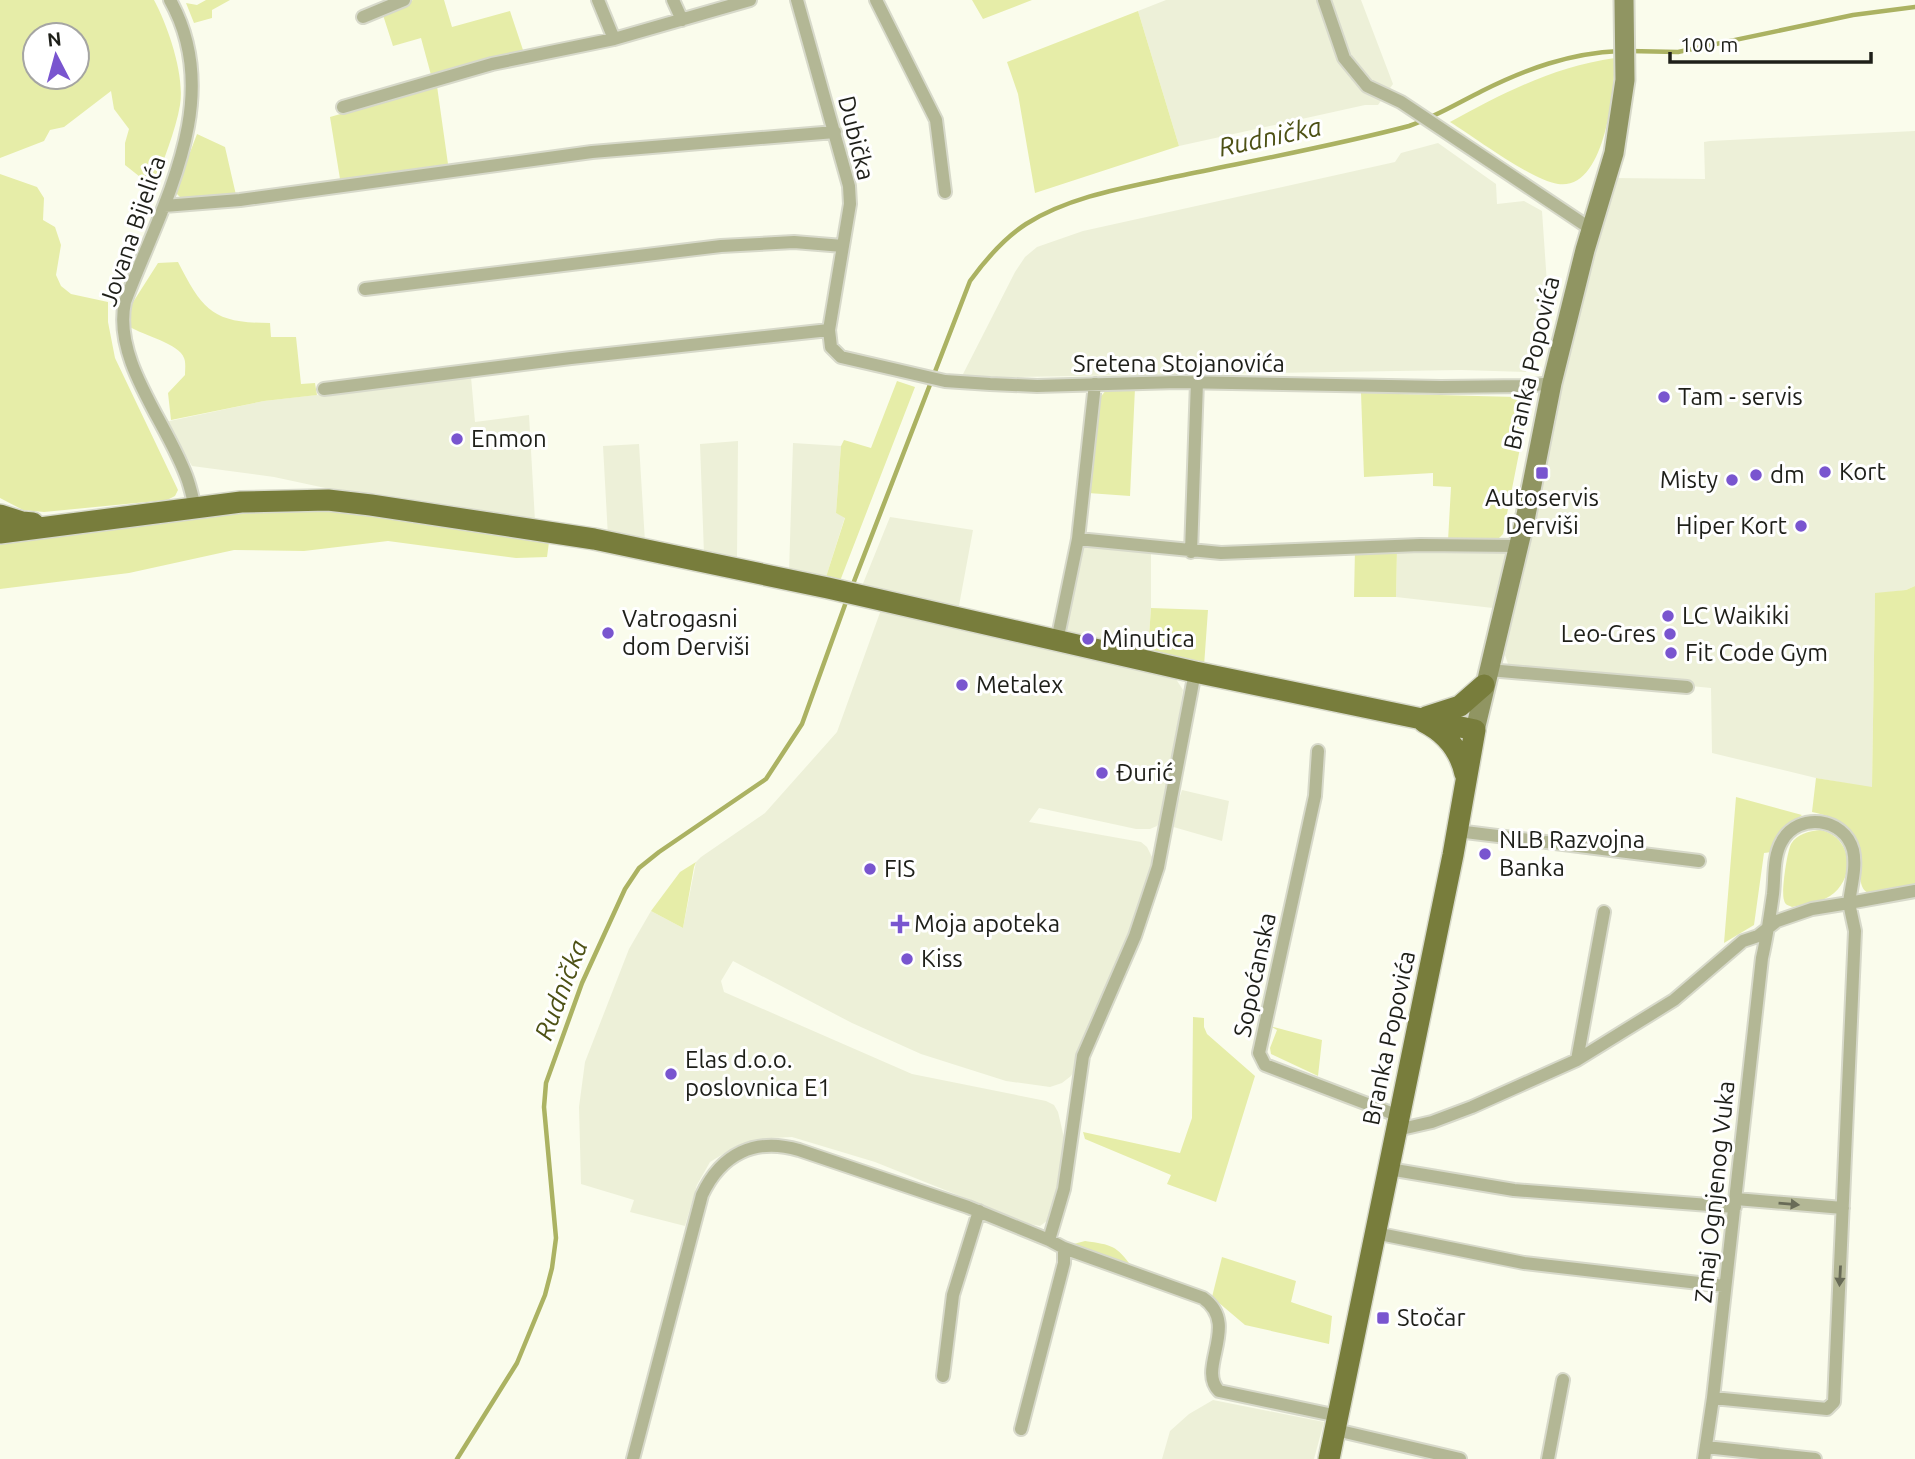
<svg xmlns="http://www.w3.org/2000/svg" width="1915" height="1459" viewBox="0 0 1915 1459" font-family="Ubuntu,sans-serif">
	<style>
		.built { fill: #edf0d8 }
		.green { fill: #e6eda8; fill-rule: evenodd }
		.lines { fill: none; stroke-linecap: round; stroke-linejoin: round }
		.stream { stroke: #abb262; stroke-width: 4.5 }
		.minor-casing { stroke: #d7d9ca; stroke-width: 16 }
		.secondary-casing { stroke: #d7d9ca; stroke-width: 23 }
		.primary-casing { stroke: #d7d9ca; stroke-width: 24 }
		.minor { stroke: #b3b795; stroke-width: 12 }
		.secondary { stroke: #909562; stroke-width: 19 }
		.primary { stroke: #787d3c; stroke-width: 21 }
		.oneway { fill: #686b57 }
		.poi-dot { fill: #7955cf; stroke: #fff; stroke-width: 2.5 }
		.labels { text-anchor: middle; stroke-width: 6; stroke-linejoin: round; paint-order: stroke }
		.street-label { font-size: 24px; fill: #1e1f19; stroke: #fff }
		.poi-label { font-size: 24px; fill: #1e1f19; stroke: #fff; text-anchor: start }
		.water-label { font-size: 26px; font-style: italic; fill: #4d5115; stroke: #fff }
	</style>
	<rect width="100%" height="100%" fill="#fafcec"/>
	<!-- built -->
	<path class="built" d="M1166,0H1361L1393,84L1378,105H1365L1179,146L1138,11Z
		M1915,131V586L1906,590L1875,594L1872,788L1816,778L1712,753L1711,688L1515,669L1508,664L1505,655L1517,592L1553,433L1561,382L1613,178L1705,179L1704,142L1710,141Z
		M1438,143L1496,184L1497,204L1524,201L1542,211L1549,313H1538L1540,345L1526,372L1461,370L961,378L1015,272L1025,257L1037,247L1083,231L1395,162L1401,153Z
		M471,377L475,422L529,415L535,521L330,489L274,477L192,466L165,422L264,401Z
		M738,441L737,559L704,554L700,444Z
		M793,443L841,446L836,513L845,517L826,577L789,573Z
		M639,444L645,542L608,537L603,446Z
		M890,517L973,530L958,611L862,586Z
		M1089,546L1151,553V608L1148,650L1065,635L1083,548Z
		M1397,549L1500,551L1507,553L1493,608L1396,597Z
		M882,607L1174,676L1183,690L1163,816L1157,826L1150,829H1136L1039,808L1029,822L1141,842L1147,847L1153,859L1154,864L1131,927L1086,1033L1076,1067L1071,1076L1062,1083L1050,1087L1006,1081L921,1054L852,1023L733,961L721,981L724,992L912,1074L1046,1101L1054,1105L1058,1112L1065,1142L1059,1194L1051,1218L1040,1226L1030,1224L875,1162L792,1137L771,1138L738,1145L710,1162L697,1185L685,1226L630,1212L634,1200L581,1184L579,1107L585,1062L629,949L651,911L683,928L696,862L701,857L765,813L837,732Z
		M1182,790L1229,801L1222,841L1170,826Z
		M1213,1400L1324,1422L1314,1459H1162L1170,1431L1189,1414Z"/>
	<!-- green -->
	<path class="green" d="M0,0H154C168,26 185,75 180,105C176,130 162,163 154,188L125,165V143L129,129L114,109L111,91L64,127L50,130L44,141L0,158ZM35,35H77V77H35Z
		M206,0H230L212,10V18L194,23L186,3L197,5Z
		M413,0H444L452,27L510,11L524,53L431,75L421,38L393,46L382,12Z
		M972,0H1032L983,19Z
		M1138,11L1179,146L1035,193L1018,94L1007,62Z
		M1615,58C1614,89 1606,191 1558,184C1533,181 1474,137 1450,122C1505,92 1553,67 1615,58Z
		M437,86L448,164L340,179L330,117Z
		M197,134L225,147L236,195L182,199L175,192Z
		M0,174L37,187L44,198L43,220L55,227L61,245L56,275L61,286L71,294L108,302V322L115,358L178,490L175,496L167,500L44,512L23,510L0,498Z
		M178,262C203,311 213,323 270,323L271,337H296L301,384L315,383L317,395L264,401L171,420L168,393L185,375C185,370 186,362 184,358C180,344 143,335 130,327L128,310L158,263Z
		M897,381L915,387L840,581L826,577L845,518L836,513L841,446L844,440L871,448Z
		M1135,388L1130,496L1088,493L1098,400L1107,389Z
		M1361,393L1516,397L1525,401L1528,408L1503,534L1497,540L1448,541L1451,487L1433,486V473L1364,477Z
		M276,506L372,513L549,542L547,557L516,558L388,541L304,551L234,550L129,573L0,589V543Z
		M1355,549H1397L1396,597H1354Z
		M1915,586V887C1902,889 1885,895 1872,894C1856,892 1861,868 1859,856C1857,846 1853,835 1846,827C1838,817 1824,815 1812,812L1816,778L1872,787L1875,593L1906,590Z
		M1151,608L1208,610L1204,666L1167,654L1148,650Z
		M1736,797L1802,815L1779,834L1772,852L1764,853L1754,925L1724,943Z
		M1820,830C1852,836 1857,878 1830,896C1820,903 1804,904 1792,907C1788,905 1785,905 1784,900C1781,893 1787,852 1791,844C1797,834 1809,831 1820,830Z
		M696,862L694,867L683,928L651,911L680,872Z
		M1193,1017L1204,1018V1027L1207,1034L1255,1076L1216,1202L1167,1184L1171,1175L1085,1139L1083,1132L1180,1153L1192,1118Z
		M1270,1026L1322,1040L1318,1076L1271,1054L1270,1048L1277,1030Z
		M1085,1241C1112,1245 1116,1245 1132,1267L1066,1246Z
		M1222,1257L1296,1281L1291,1302L1332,1316L1329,1344L1245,1325L1212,1297Z"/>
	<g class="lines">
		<!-- stream -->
		<path class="stream" d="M1629,51L1678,52L1853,15L1915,7
			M853,584L970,281C986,259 1003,239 1026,224C1070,196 1128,187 1179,176C1256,160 1333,146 1409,126C1435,117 1458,103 1482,91C1526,69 1570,53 1620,51
			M457,1459L517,1363L545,1295L552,1268L556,1238L544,1107L546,1083L582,983L625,889L639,868L659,852L766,779L802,724L846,602"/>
		<!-- minor casing -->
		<g class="minor-casing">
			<path id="minor" d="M170,0C226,100 161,206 125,302C112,362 170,426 188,481C191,490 193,499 195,508
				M598,0L614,39
				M673,0L682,20
				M797,0L849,186L850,204L829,330L831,347L841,357L945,381L990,384L1037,386L1178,382L1441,387L1526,386L1552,383
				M876,0L936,120L945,192
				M1324,0L1344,58L1367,86L1401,102L1591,229
				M363,17L404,0
				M343,107L492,64L614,39L750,0
				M164,206L240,200L592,152L835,132
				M365,289L721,246L794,242L843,246
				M324,389L571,358L829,330
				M1078,539L1221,553L1420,545L1517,546
				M1191,552L1197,382
				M1057,641L1078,539L1095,384
				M1489,670L1687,687
				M1318,751L1315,796L1259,1053L1265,1065L1399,1116
				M1457,831L1699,861
				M1577,1060L1604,912
				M1397,1130L1432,1122L1472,1107L1577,1060L1674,1000L1743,941L1758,936L1777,921L1812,909L1849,903C1851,886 1857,867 1853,850C1844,817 1798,812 1782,841C1773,856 1775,877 1773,894C1770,915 1767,937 1762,958L1713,1398L1704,1459
				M1389,1169L1514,1190L1735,1207
				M1736,1199L1843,1208
				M1375,1233L1524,1263L1725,1286
				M1049,1240L1064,1189L1083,1056L1135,936L1158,867L1195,672
				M943,1376L953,1295L979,1211
				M1713,1398L1827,1409L1834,1402L1855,931L1849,903L1915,891
				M1021,1429L1064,1263V1248
				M1336,1430L1460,1459
				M1706,1447L1815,1459
				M633,1459L702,1195C721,1154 755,1137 799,1150L968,1207L1049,1240L1064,1248L1203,1298C1241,1325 1196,1368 1219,1391L1338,1416
				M1548,1459L1563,1380"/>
		</g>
		<!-- secondary casing -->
		<g class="secondary-casing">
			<path id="secondary" d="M1475,730L1526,515L1552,383L1585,250L1614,153L1625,80L1624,0"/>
		</g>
		<!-- primary casing -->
		<g class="primary-casing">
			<path id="primary" d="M0,515L22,522L33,523
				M0,533L241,502L328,500L371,505L594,539L828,588L1195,672L1475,730L1453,855L1329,1459
				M1426,717L1460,706L1484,685
				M1424,722C1446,733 1460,751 1465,774"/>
		</g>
		<!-- minor -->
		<use href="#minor" class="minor"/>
		<!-- secondary -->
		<use href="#secondary" class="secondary"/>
		<!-- primary -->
		<use href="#primary" class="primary"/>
	</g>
	<!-- one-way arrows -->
	<defs><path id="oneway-solid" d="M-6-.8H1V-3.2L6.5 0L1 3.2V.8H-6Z" transform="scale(1.75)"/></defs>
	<g class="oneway">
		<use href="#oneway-solid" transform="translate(1789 1204) rotate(5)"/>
		<use href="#oneway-solid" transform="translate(1840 1276) rotate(93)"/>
	</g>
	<!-- markers -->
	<g class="poi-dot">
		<circle cx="1664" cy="397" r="7"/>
		<circle cx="457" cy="439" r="7"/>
		<circle cx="1825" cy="472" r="7"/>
		<rect x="1535" y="466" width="14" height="14" rx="3.5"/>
		<circle cx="1756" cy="475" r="7"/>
		<circle cx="1732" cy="480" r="7"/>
		<circle cx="1801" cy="526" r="7"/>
		<circle cx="1668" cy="616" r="7"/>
		<circle cx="608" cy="633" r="7"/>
		<circle cx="1670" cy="634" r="7"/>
		<circle cx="1088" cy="639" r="7"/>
		<circle cx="1671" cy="653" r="7"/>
		<circle cx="962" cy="685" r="7"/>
		<circle cx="1102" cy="773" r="7"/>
		<circle cx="1485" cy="854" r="7"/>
		<circle cx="870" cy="869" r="7"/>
		<path d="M896.5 913.5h7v7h7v7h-7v7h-7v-7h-7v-7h7z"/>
		<circle cx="907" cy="959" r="7"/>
		<circle cx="671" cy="1074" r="7"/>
		<rect x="1376" y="1311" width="14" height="14" rx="3.5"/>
	</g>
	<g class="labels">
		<!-- street labels -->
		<g class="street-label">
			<text transform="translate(856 138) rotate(76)" y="8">Dubička</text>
			<text transform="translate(133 231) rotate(-71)" y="8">Jovana Bijelića</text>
			<text transform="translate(1532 363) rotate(-77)" y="8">Branka Popovića</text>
			<text x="1179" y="372">Sretena Stojanovića</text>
			<text transform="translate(1255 975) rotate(-78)" y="8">Sopoćanska</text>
			<text transform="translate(1389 1038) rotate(-78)" y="8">Branka Popovića</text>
			<text transform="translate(1715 1192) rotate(-84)" y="8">Zmaj Ognjenog Vuka</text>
		</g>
		<!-- poi labels -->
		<g class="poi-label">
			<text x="1678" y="405">Tam - servis</text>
			<text x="471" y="447">Enmon</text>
			<text x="1839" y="480">Kort</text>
			<text x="1770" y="483">dm</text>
			<text x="1718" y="488" text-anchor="end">Misty</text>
			<text x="1542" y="506" text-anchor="middle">Autoservis<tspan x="1542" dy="28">Derviši</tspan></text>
			<text x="1787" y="534" text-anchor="end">Hiper Kort</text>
			<text x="1682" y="624">LC Waikiki</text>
			<text x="622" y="627">Vatrogasni<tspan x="622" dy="28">dom Derviši</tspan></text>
			<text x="1656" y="642" text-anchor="end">Leo-Gres</text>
			<text x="1102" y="647">Minutica</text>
			<text x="1685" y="661">Fit Code Gym</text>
			<text x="976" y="693">Metalex</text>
			<text x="1116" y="781">Đurić</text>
			<text x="1499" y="848">NLB Razvojna<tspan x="1499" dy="28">Banka</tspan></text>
			<text x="884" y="877">FIS</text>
			<text x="914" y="932">Moja apoteka</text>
			<text x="921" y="967">Kiss</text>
			<text x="685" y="1068">Elas d.o.o.<tspan x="685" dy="28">poslovnica E1</tspan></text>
			<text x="1397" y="1326">Stočar</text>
		</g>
		<!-- water labels -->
		<g class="water-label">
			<text transform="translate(1270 137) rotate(-12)" y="9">Rudnička</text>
			<text transform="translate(561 990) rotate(-69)" y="9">Rudnička</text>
		</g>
	</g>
	<!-- north arrow -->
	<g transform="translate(56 56) rotate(354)"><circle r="33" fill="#ffffff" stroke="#a5a5a3" stroke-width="2"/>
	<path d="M0-5L12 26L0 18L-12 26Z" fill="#7955cf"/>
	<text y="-10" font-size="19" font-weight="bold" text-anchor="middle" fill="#1e1f19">N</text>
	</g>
	<!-- scale -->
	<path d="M1670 52v10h201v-10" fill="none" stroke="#1e1f19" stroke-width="3.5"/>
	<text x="1680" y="52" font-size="21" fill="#1e1f19" stroke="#ffffff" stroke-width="5" paint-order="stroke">100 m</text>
</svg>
